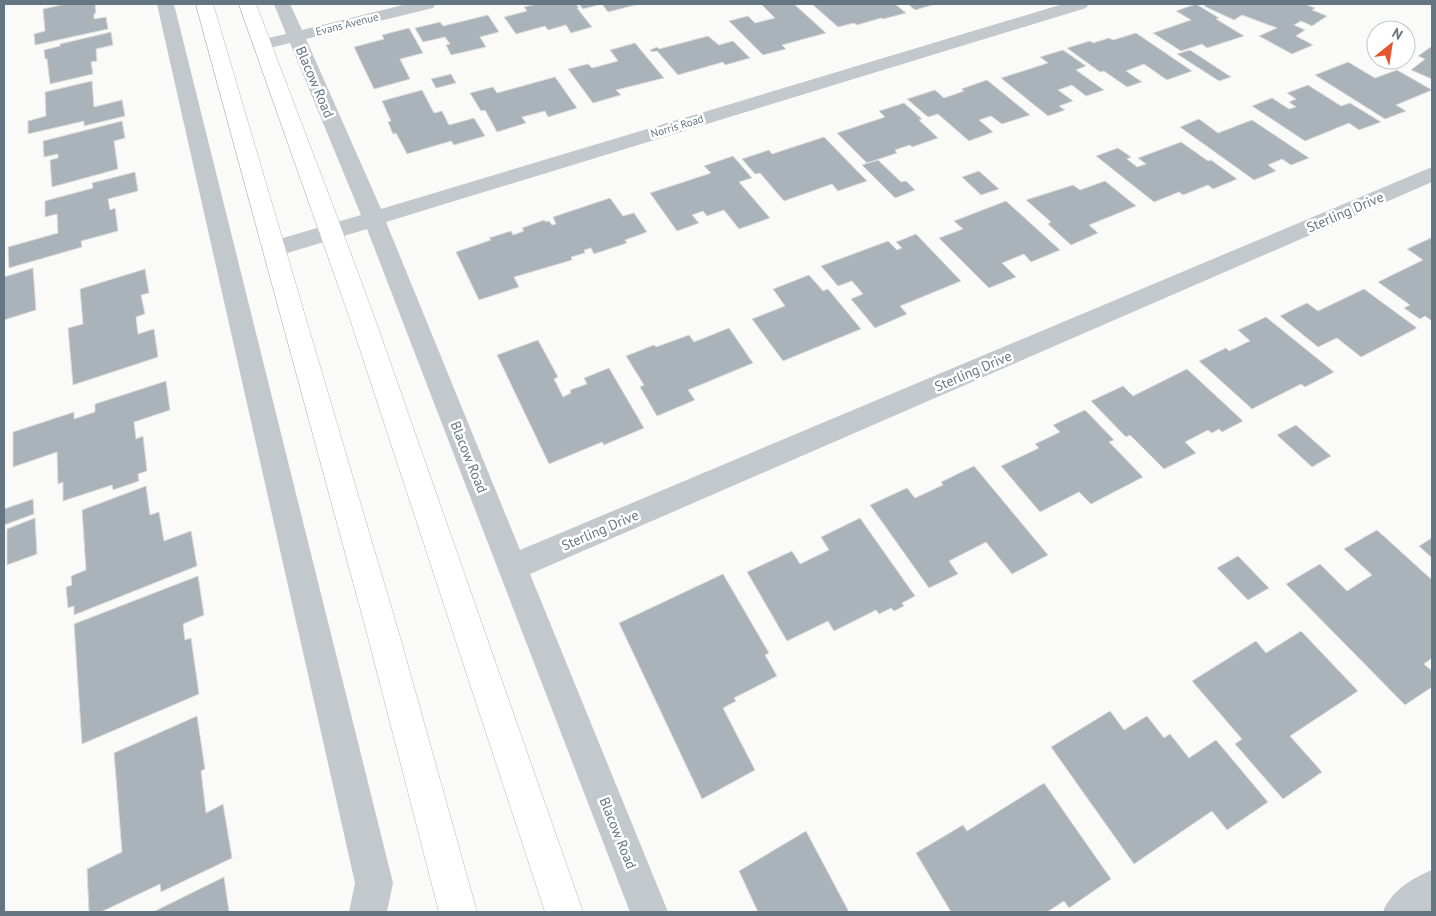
<svg xmlns="http://www.w3.org/2000/svg" width="1436" height="916" viewBox="0 0 1436 916" font-family="'PT Sans',sans-serif">
	<style>
		.building { fill: #aab3b9; stroke: #dcdcda }
		.lines { fill: none; stroke-linecap: round; stroke-linejoin: round }
		.secondary-casing { stroke: #b3babf; stroke-width: 1 }
		.minor { fill: #c3c8cc; fill-rule: evenodd }
		.secondary { fill: #fff; fill-rule: evenodd }
		.labels { text-anchor: middle; stroke-width: 5; stroke-linejoin: round; paint-order: stroke }
		.far-street-label { font-size: 11px; fill: #657683; stroke: #fff }
		.street-label { font-size: 14px; fill: #657683; stroke: #fff }
	</style>
	<rect width="100%" height="100%" fill="#fafaf8"/>
	<!-- building -->
	<path class="building" d="M66,4H95L96,13L94,14V19L106,17L108,29L35,45L34,34L45,31L43,9Z
		M537,4H576L579,8H577L592,27L571,33L566,25L548,30L545,26L516,34L504,17L527,11L524,7Z
		M579,4H639L608,12L602,4L583,9Z
		M761,4H794L826,33L782,45L786,49L763,55L729,21L748,16L755,23L775,18Z
		M812,4H895L906,13L883,19L881,18L857,25L854,23L838,27Z
		M908,4H936L915,10Z
		M1196,4L1219,18L1216,19L1244,36L1207,48L1202,44L1181,51L1153,33L1191,20L1176,11Z
		M1207,4H1305L1315,8L1312,10L1327,16L1312,26L1301,21L1294,25L1305,30L1296,36L1313,45L1292,54L1259,36L1277,28L1242,15L1234,20L1204,6Z
		M488,15L499,32L480,37L486,47L451,55L446,45L450,44L445,37L423,42L415,28L440,22L443,26Z
		M409,28L423,53L400,59L410,79L374,89L354,47L384,39L382,35Z
		M111,32L113,45L96,49L97,61L91,62L93,74L50,84L47,59H45L44,50L60,46V44Z
		M1136,33L1192,71L1167,80L1144,64L1126,71L1142,82L1127,87L1104,71L1100,72L1067,48L1090,41L1093,43L1109,38L1113,40Z
		M708,36L719,45L733,41L750,58L725,65L723,62L678,75L657,51L652,52L650,50L657,47L659,49Z
		M635,43L664,78L616,90L621,95L593,103L568,69L588,64L592,68L618,61L610,50Z
		M1432,46V79L1411,70L1425,59L1418,56Z
		M1063,50L1086,66L1076,70L1104,90L1086,96L1072,85L1058,90L1073,101L1059,106L1065,110L1048,116L1001,78L1048,63L1040,57Z
		M1190,50L1231,77L1219,81L1177,54Z
		M1348,62L1375,78L1397,70L1432,90L1396,105L1406,111L1385,119L1315,75Z
		M451,74L456,83L436,88L431,79Z
		M555,77L577,108L548,117L545,111L522,117L526,123L497,132L485,110L481,111L470,93L493,87L497,93Z
		M987,80L1030,115L1002,124L991,116L979,120L993,132L969,141L938,114L928,117L907,99L935,90L944,98L964,91L961,89Z
		M92,81L94,107L122,100L125,116L84,126V121L28,134V121L46,116L45,92Z
		M1308,85L1341,106L1350,103L1381,122L1359,130L1349,123L1305,141L1252,106L1272,98L1289,109L1296,107L1289,102L1296,99L1287,93Z
		M422,90L434,113L442,111L449,125L474,118L485,136L454,145L451,141L407,154L396,133L393,134L388,122L391,121L382,101Z
		M904,103L922,119L919,120L938,138L912,147L910,145L895,150L897,153L867,163L837,133L885,117L879,111Z
		M1199,119L1218,133L1252,120L1309,158L1291,165L1282,159L1268,165L1276,171L1254,180L1180,127Z
		M122,121L125,138L114,141L118,169L52,187L50,160L58,158V154L44,157L43,141Z
		M824,137L867,181L838,191L832,184L784,201L760,173L755,174L742,159L769,150L772,154Z
		M1181,142L1208,161L1211,160L1237,179L1213,189L1208,185L1183,195L1179,192L1154,202L1096,156L1118,148L1131,157L1127,159L1137,167L1146,164L1138,158Z
		M733,156L752,178L739,182L770,218L739,229L724,210L707,216L703,211L692,215L699,223L677,231L650,193L711,173L704,166Z
		M878,160L901,182L906,181L915,190L895,198L862,165Z
		M979,171L999,189L981,195L962,177Z
		M135,172L138,191L108,199L110,210L115,208L118,231L81,241L82,247L9,268L8,247L58,233L57,214L45,217V201L93,188L92,183Z
		M1105,181L1136,206L1089,225L1098,233L1071,245L1048,224L1051,222L1026,200L1073,185L1080,190Z
		M610,198L623,216L634,213L647,232L625,240L627,243L594,254L591,248L584,250L585,253L571,257L572,260L514,277L519,287L479,300L456,252L491,240L489,238L511,231L513,235L524,231L522,228L544,220L546,222L549,221L552,225L556,224L553,217Z
		M1006,201L1060,250L1031,262L1024,254L1002,263L1016,277L989,288L939,238L963,229L954,221Z
		M916,234L961,281L900,306L907,314L875,328L851,299L863,294L852,281L838,286L821,266L888,241L897,250L902,248L896,242Z
		M1431,238L1432,239V321L1425,316L1420,319L1404,308L1410,305L1378,282L1423,260L1407,249Z
		M33,268L36,310L4,320V277Z
		M145,269L149,293L141,295L145,314L136,317L138,334L154,329L158,357L73,385L68,328L83,324L80,289Z
		M809,275L823,291L828,289L861,329L783,361L752,319L785,306L773,289Z
		M1364,289L1417,328L1361,357L1337,338L1318,347L1280,316L1307,303L1318,311Z
		M1266,317L1334,372L1305,387L1301,384L1252,409L1199,361L1226,348L1229,351L1250,341L1238,330Z
		M729,328L753,363L688,390L695,400L657,416L640,387L644,385L626,356L654,345L656,347L689,335L694,342Z
		M538,340L558,377L554,379L563,397L571,393L570,390L587,384L584,378L609,368L644,428L604,445L602,442L549,464L497,355Z
		M1187,369L1243,421L1222,432L1219,429L1212,433L1208,430L1185,442L1196,453L1164,469L1130,435L1126,437L1091,401L1123,386L1133,396Z
		M166,381L170,410L134,422L136,439L143,436L147,471L138,474L139,481L113,490L112,485L63,501V482L58,484L57,452L13,467V432L74,412V419L95,412V404Z
		M1085,410L1114,440L1109,442L1143,477L1091,504L1079,492L1040,512L1001,466L1039,448L1035,444L1060,432L1053,425Z
		M1296,425L1331,456L1312,467L1277,435Z
		M974,466L1048,555L1012,574L986,542L949,561L958,574L929,588L870,505L907,488L915,498L943,485L941,482Z
		M146,486L150,515L159,512L164,541L191,531L197,566L74,615V606L68,608L66,587L72,585L71,576L86,570L82,510Z
		M33,499L34,514L4,525V509Z
		M35,518L37,554L7,565V529Z
		M860,518L915,596L902,603L904,606L894,611L891,608L879,614L876,610L834,631L828,621L787,641L747,572L792,551L800,564L829,550L821,537Z
		M1377,530L1432,580V658L1424,664L1432,671V687L1405,705L1286,584L1320,564L1347,591L1372,575L1344,549Z
		M1432,538V558L1419,546Z
		M1238,556L1269,588L1248,600L1217,568Z
		M723,574L769,653L765,655L777,676L734,698L736,701L723,708L755,770L702,799L619,623Z
		M198,576L204,615L183,624L185,640L191,638L199,694L82,744L74,624Z
		M1301,631L1358,691L1290,736L1322,772L1283,799L1235,744L1242,739L1192,681L1256,641L1266,653Z
		M1110,711L1124,730L1147,716L1164,738L1170,734L1189,758L1216,740L1268,802L1227,830L1212,811L1134,864L1051,747Z
		M197,716L205,769L201,771L206,813L223,804L232,858L161,892L160,884L101,912H89L87,869L122,852L114,753Z
		M1044,783L1111,879L1069,908L1064,901L1047,912H951L916,853L963,825L967,831Z
		M806,831L849,912H758L739,871Z
		M224,877L229,912H153Z"/>
	<g class="lines">
		<!-- secondary casing -->
		<g class="secondary-casing">
			<path id="secondary" d="M196,4H213L400,637L477,912H439L368,637Z
				M239,4H256L333,206L375,319L583,912H545L350,319Z"/>
		</g>
		<!-- minor -->
		<path class="minor" d="M157,4H174L393,883L387,912H349L355,883Z
			M274,4H290L302,30L407,4H436L433,8L306,39L381,209L1063,4H1089L1086,8L386,222L520,550L1432,167V182L530,574L668,912H630L367,229L274,257L266,255L263,249L266,243L361,215L290,43L261,50L255,49L252,45L255,41L286,34Z
			M1432,870V912H1383C1390,892 1412,878 1432,870Z"/>
		<!-- secondary -->
		<use href="#secondary" class="secondary"/>
	</g>
	<g class="labels">
		<!-- far-street labels -->
		<g class="far-street-label">
			<text transform="translate(347 24) rotate(-14)" y="4">Evans Avenue</text>
			<text transform="translate(677 126) rotate(-17)" y="4">Norris Road</text>
		</g>
		<!-- street labels -->
		<g class="street-label">
			<text transform="translate(315 82) rotate(67)" y="5">Blacow Road</text>
			<text transform="translate(1345 212) rotate(-23)" y="5">Sterling Drive</text>
			<text transform="translate(973 371) rotate(-23)" y="5">Sterling Drive</text>
			<text transform="translate(469 457) rotate(68)" y="5">Blacow Road</text>
			<text transform="translate(600 530) rotate(-23)" y="5">Sterling Drive</text>
			<text transform="translate(618 833) rotate(68)" y="5">Blacow Road</text>
		</g>
	</g>
	<!-- border -->
	<rect width="1436" height="916" fill="none" stroke="#657683" stroke-width="10"/>
	<!-- north arrow -->
	<g transform="translate(1391 45) rotate(30)"><circle r="24" fill="#ffffff" stroke="#c1c8cd"/>
	<path d="M0-4L9 19L0 12L-9 19Z" fill="#e4572e"/>
	<text y="-8" font-size="14" font-weight="bold" text-anchor="middle" fill="#657683">N</text>
	</g>
</svg>
